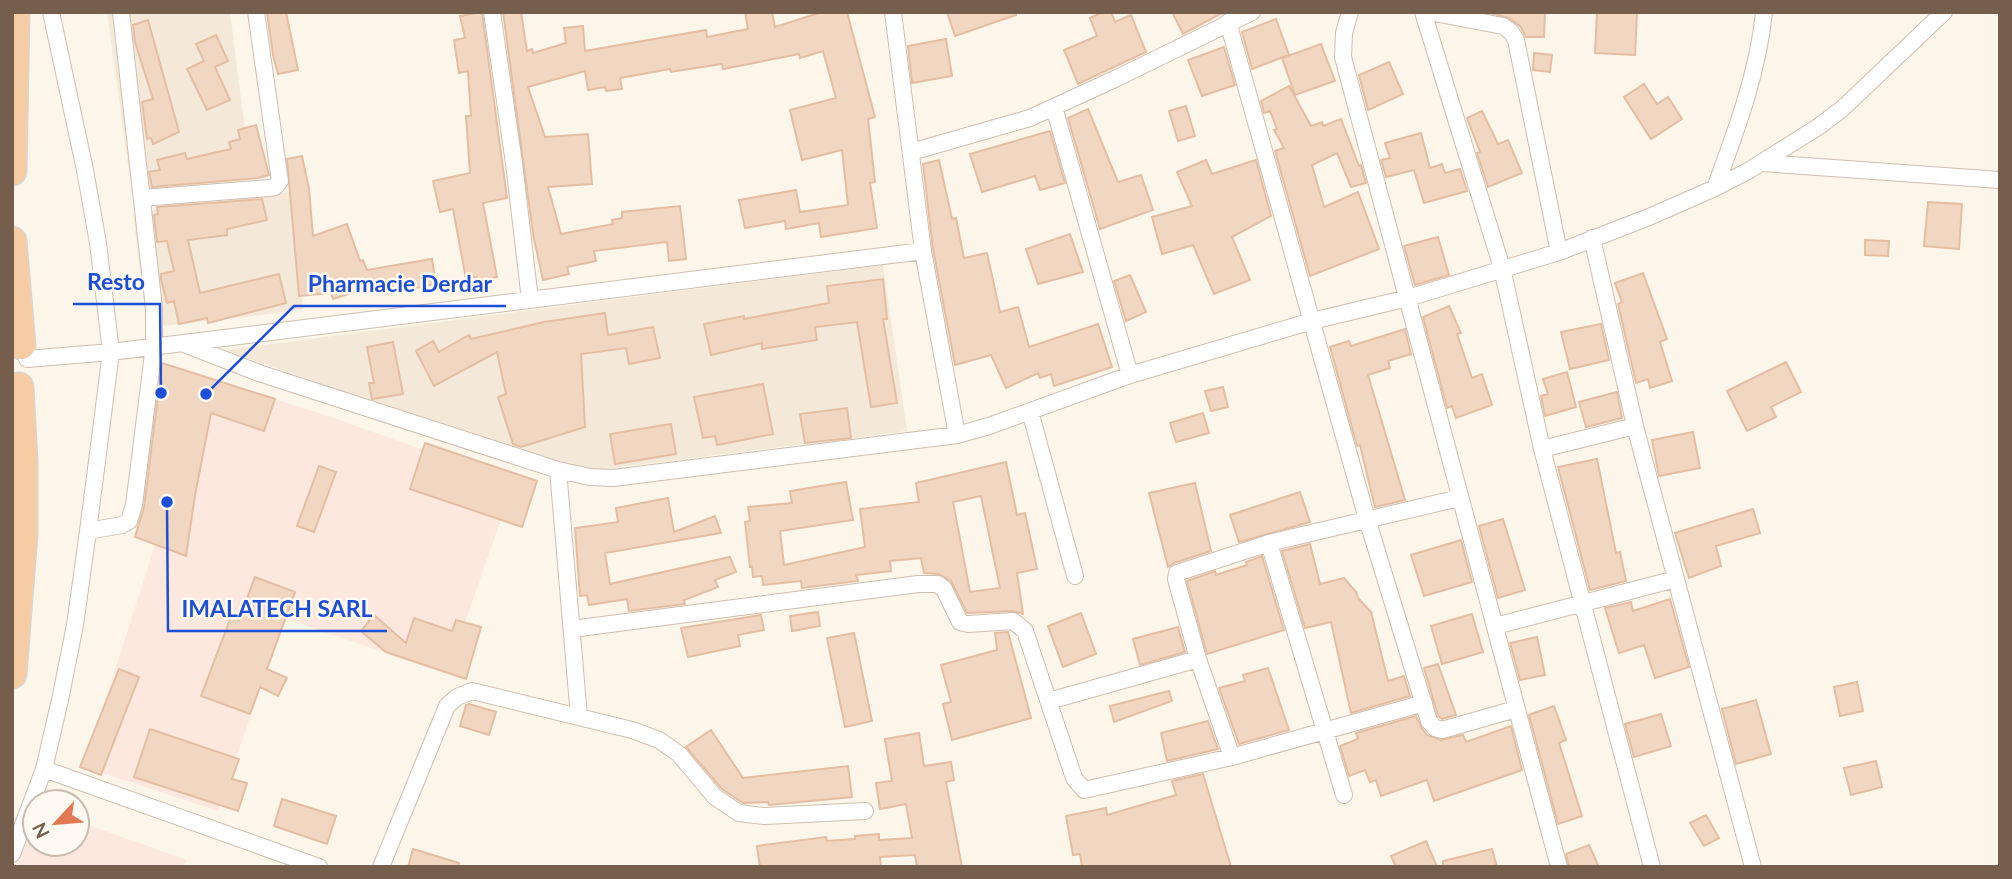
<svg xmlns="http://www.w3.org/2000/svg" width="2012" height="879" viewBox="0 0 2012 879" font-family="Lato,sans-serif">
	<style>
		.residential { fill: #f4e8d8 }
		.commercial { fill: #fce8de }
		.building { fill: #f1d7c2; stroke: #e3bea3; stroke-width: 2; fill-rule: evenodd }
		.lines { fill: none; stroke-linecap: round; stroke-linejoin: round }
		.minor-casing { stroke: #cebeaf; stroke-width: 18 }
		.trunk-casing { stroke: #dbd5d1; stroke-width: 31 }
		.minor { stroke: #fff; stroke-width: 16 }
		.trunk { stroke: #f6cca4; stroke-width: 28 }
		.leader { fill: none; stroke: #1d4ed8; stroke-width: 2.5 }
		.callout-dot { fill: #1d4ed8; stroke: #fefaf1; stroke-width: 2.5 }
		.callout-label { font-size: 23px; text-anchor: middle; font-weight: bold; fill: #1d4ed8; stroke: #fefaf1; stroke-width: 5; stroke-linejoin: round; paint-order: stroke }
	</style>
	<rect width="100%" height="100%" fill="#fcf6ea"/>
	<!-- residential -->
	<path class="residential" d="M107,12H230L251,178L132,194Z
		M289,192L303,310L147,328L133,213Z
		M883,265L907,431L587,471L568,470L224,350Z"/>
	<!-- commercial -->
	<path class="commercial" d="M157,361L331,417L514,482L447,674L284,618L218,811L84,767L155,545L135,537Z
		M35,820V844H77V821L187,860L184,867H17Z"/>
	<!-- building -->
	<path class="building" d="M267,12H286L298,70L278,74L273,55Z
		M482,12L507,198L483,203L497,277L477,281V277L466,279L453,209L440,212L433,181L470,173L466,116H471L468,71L459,73L454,40L465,38L460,16Z
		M503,12H521L527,51L532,49L533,53L566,43L564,28L583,26L585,51L706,30L707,37L748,29L745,12H772L775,27L822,12H847L875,117L868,119L875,182L870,183L877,228L821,237L819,223L786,229L785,221L745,228L739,200L796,190L800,212L848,205L842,150L802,160L790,110L836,98L823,51L800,58L799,54L723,69L722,64L671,72L670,69L620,78L622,89L606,91L605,87L588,90L585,71L528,87L545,137L588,134L592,184L548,187L561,234L613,224L612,220L622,218V212L680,206L686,259L669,261L667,242L594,251L596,261L567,267L569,274L543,280L533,234Z
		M947,12H1016V15L955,36Z
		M1103,12H1111L1115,22L1131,15L1146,52L1078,84L1064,50L1097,36L1090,18Z
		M1172,12H1224L1183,34Z
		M1487,12H1545L1544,37H1526L1520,26L1509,18Z
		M1597,12H1637L1635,55L1595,53Z
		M1276,19L1289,55L1252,69L1242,32Z
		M148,20L179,132L153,144L151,138L147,139L142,102L153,99L135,42L133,25Z
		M216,35L228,61L215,67L230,100L207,110L187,69L204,61L196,44Z
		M946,39L952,76L912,83L908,46Z
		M1321,44L1335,81L1295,95L1282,58Z
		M1224,47L1235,85L1202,96L1188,60Z
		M1534,53L1552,55L1550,72L1533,70Z
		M1389,62L1403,94L1368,110L1359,75Z
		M1644,84L1657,104L1668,97L1682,119L1651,139L1624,97Z
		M1289,86L1311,126L1322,122L1323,126L1341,119L1359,166L1361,165L1366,183L1351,187L1337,153L1312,165L1324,207L1358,192L1379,249L1310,276L1275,151L1284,148L1274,130L1277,129L1270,111L1264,113L1261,101Z
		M1186,106L1195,136L1178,141L1169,111Z
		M1088,109L1118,182L1141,175L1153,210L1100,229L1068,118Z
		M1482,111L1498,144L1508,140L1522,173L1488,187L1477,153L1480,152L1467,118Z
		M256,125L269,175L258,178L152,187L149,172L160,170L157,160L185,153L187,159L231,149L229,142L240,139L238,130Z
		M1050,131L1065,183L1040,190L1035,176L982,192L970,154Z
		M1421,133L1430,168L1442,164L1445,173L1460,169L1467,191L1424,203L1414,170L1386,177L1381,160L1390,158L1385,143Z
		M302,156L309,189L313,236L347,224L360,261L363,260L367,270L432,259L436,284L385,294L380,286L370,289V287L333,299L331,293L299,296L287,159Z
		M939,160L952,219L956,218L964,258L987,253L1000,312L1018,307L1029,347L1098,324L1112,367L1054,386L1051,374L1040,378L1038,373L1006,388L991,355L955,365L933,249L923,164Z
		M1206,160L1212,174L1256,160L1271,216L1232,237L1250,280L1214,294L1193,245L1162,254L1152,217L1192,206L1177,172Z
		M262,199L267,220L227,229V235L188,240L200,293L279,274L286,303L208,323L207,318L179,324L174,301L167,303L161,279V274L174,271L167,241L157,242L154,215L158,214L157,207Z
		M1928,202L1962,204L1959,249L1924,246Z
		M1070,234L1083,272L1038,284L1026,249Z
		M1438,237L1449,275L1415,285L1404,246Z
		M1865,240L1889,241L1888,256L1865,255Z
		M1643,273L1667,339L1660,342L1672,381L1650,388L1648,379L1636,383L1618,304L1622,302L1615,283Z
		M1130,275L1146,312L1126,321L1114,281Z
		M883,279L887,319H883L897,403L871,407L857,322L815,327L817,340L762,349V343L711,355L704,324L744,316V319L829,303L827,286Z
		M1449,306L1461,333L1457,334L1472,378L1482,374L1492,405L1456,418L1452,406L1447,408L1423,317Z
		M605,313L608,335L653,327L660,358L629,364L626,348L581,354L585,427L521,447L513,444L498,397L506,394L497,352L434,386L416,351L433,341L439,352L469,335L471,339L544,322Z
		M1601,324L1609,360L1570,369L1561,332Z
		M1405,329L1411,354L1388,361L1390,368L1368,375L1405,500L1375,507L1360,445L1357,446L1330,347L1349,341L1351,346Z
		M393,342L403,394L372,399L369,383H374L367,347Z
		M1786,362L1801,392L1771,407L1776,417L1747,431L1727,391Z
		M162,363L275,399L264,431L211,413L195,495L186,556L135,537L144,507Z
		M1567,372L1576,407L1545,416L1541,396L1548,394L1543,379Z
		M763,384L773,434L717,445L715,436L703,438L694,397Z
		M1223,387L1228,407L1211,411L1205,391Z
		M1617,392L1622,418L1586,427L1579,402Z
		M847,408L851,438L805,443L800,414Z
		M1203,413L1209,433L1176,442L1170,423Z
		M671,424L676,454L615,464L610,434Z
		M1693,432L1700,468L1659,476L1652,440Z
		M425,443L537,481L522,527L410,489Z
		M1597,459L1616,553L1620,552L1626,581L1590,590L1558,467Z
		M1006,462L1017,515L1025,513L1037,569L1017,573L1023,614L1012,611L967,613L951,581L939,574L924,573L921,558L890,561L891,571L856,575L858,581L802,588L801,581L763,585L762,576L753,577L752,566L750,567L745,522L750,521L748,507L792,503L790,491L846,482L853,520L780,531L784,565L865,547L860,509L919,502L916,483ZM981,496L1000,588L970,592L953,502Z
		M319,466L336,472L314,532L297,526Z
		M1195,483L1211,551L1174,563L1168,567L1149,493Z
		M1300,492L1310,522L1239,542L1230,515Z
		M668,498L674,532L715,516L721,533L605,553L610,584L730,557L736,572L715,580L718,587L684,600L685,604L629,611L627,599L589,605L587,595L580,596L575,528L618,522L616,508Z
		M1753,509L1760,533L1716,546L1721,566L1689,578L1675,533Z
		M1503,519L1525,590L1498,598L1479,526Z
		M1461,540L1472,582L1424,596L1411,555Z
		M1310,544L1320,584L1344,578L1356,592L1358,598L1371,612L1388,681L1404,676L1410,696L1351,713L1331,622L1305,628L1282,551Z
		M1262,556L1284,630L1207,654L1187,581L1215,571L1216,575L1247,565L1246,562Z
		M255,577L295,592L267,669L287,678L278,696L260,687L250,714L201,696L231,617L239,620Z
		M1670,599L1689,667L1655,678L1644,645L1619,653L1605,608L1631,602L1633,611Z
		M818,612L820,626L792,631L790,616Z
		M1081,613L1096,654L1063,667L1048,626Z
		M1472,614L1483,652L1442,664L1431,626Z
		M374,615L406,643L414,618L452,631L456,620L481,627L466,679L386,652L361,631Z
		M761,615L764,630L738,635L740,646L688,657L681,628Z
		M1178,627L1185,652L1140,665L1133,639Z
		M1008,632L1031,718L952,740L943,704L951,702L941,665L997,650L995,633Z
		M854,633L872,721L845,727L827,638Z
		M1537,637L1545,675L1520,680L1510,643Z
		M1438,664L1456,715L1442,719L1438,716L1424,668Z
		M1268,668L1289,730L1239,744L1219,688L1245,681L1243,675Z
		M119,669L139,677L101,775L80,767Z
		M1857,682L1863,711L1840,716L1834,687Z
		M1169,691L1172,701L1114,722L1110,706Z
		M1756,700L1771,754L1736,764L1722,709Z
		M469,704L496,712L489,735L460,726L466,705Z
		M1554,706L1566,740L1559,743L1582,816L1558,824L1529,715Z
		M1661,714L1671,746L1634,757L1625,724Z
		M1416,716L1421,727L1427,735L1440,740L1463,735L1466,742L1511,726L1522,770L1434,801L1427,780L1381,796L1376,780L1370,782L1365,770L1349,776L1340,746L1358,739L1356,733Z
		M1208,721L1218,749L1167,761L1161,733Z
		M150,729L239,759L232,779L247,783L238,811L134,777Z
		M711,730L743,778L848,766L852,797L769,805L768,802L743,803L722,789L686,747Z
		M919,733L924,766L951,762L954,780L946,782L962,867H917L915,855L880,857L881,867H760L757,846L826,837L827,841L855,839V836L879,834V840L912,838L906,804L880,809L876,783L892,781L885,739Z
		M1876,761L1882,787L1851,795L1844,768Z
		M1203,774L1231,867H1082L1080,854L1073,855L1066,816L1106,808L1107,815L1176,795L1172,781Z
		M282,799L336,816L327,844L274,826Z
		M1706,815L1719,838L1704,846L1690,823Z
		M1426,841L1437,867H1396L1391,856Z
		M1589,845L1599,867H1569L1566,854Z
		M413,849L459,863L458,867H408Z
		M1492,849L1497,867H1443V861Z"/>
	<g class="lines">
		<!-- minor casing -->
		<g class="minor-casing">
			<path id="minor" d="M492,12L514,163L530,300
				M893,12L923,251L957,435
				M1350,12L1344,33L1343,57L1559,867
				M1423,12L1502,268L1542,449L1652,867
				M1429,12L1503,26L1511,32L1516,40L1559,252
				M1228,22L1367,519L1429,721L1435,728L1442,730L1516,709
				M1054,107L1130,375
				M911,152L1030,118L1117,78L1252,12
				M1762,163L2000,180
				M1715,188C1736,131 1758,73 1764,12
				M142,198L269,188L275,187L280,181L256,12
				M1592,238L1635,426L1753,867
				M182,343L259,373L558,470L590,477L613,478L957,435L989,426L1130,375L1312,321L1408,298L1559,252L1649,217L1715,188L1748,171L1818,127L1842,109L1944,12
				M27,359L111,352L923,251
				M1030,411L1075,576
				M1542,449L1635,426
				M558,470L579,717
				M88,531L122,525L129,521L134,505L154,346V308L121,12
				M1269,543L1344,795
				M1495,626L1676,579
				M572,629L918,584H938L944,589L960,622L968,624L1013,621L1025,631L1074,778L1084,790L1232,757L1424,703
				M1049,701L1198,659
				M1232,757L1198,659L1176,579L1177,573L1269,543L1459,498
				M44,769L319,867
				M12,854L44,769L60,700L75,625L88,531L111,352L98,243L85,170L51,12
				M381,867L447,706L457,697L472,691L632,730L659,740L679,754L715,797L739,813L764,816L865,811"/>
		</g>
		<!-- trunk casing -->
		<g class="trunk-casing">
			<path id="trunk" d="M12,171L15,12
				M12,241L21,345
				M12,674L23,534V463L19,387"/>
		</g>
		<!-- minor -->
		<use href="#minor" class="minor"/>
		<!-- trunk -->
		<use href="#trunk" class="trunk"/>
	</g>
	<!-- callouts -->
	<path class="leader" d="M161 393L160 304H73M206 394L294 306H506M167 502L168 631H387"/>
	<g class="callout-dot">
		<circle cx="161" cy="393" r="7"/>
		<circle cx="206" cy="394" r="7"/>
		<circle cx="167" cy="502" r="7"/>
	</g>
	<g class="callout-label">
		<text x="116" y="290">Resto</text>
		<text x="400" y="292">Pharmacie Derdar</text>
		<text x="277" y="617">IMALATECH SARL</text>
	</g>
	<!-- border -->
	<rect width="2012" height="879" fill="none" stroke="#765e4d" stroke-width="28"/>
	<!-- north arrow -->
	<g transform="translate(56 823) rotate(244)"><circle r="33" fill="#fefaf1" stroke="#c8bcaf" stroke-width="2"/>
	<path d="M0-5L12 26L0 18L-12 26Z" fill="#e17954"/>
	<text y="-10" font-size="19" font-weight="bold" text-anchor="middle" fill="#765e4d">N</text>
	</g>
</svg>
